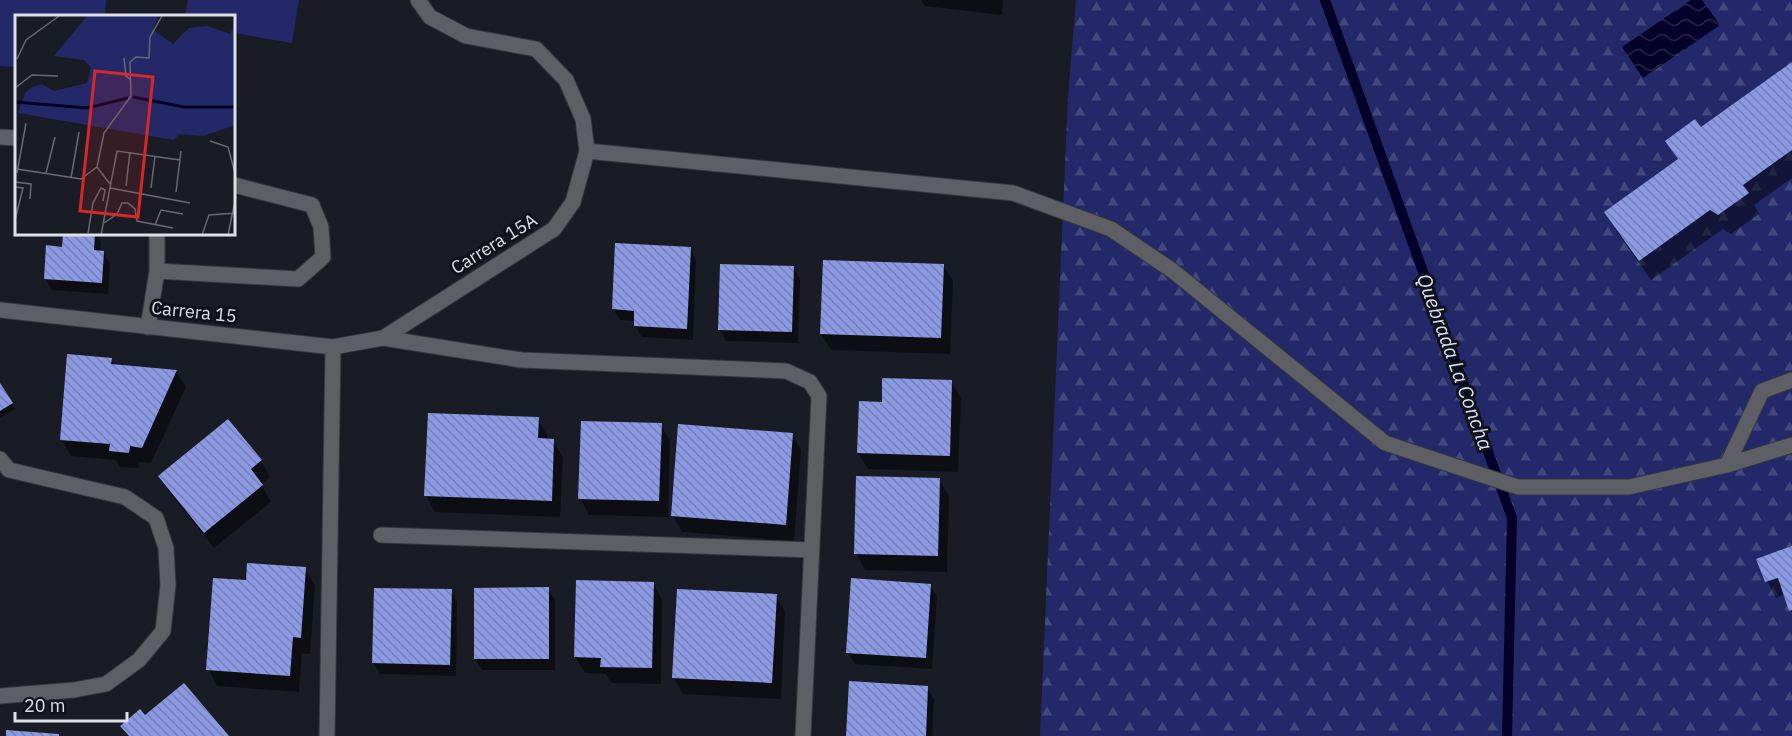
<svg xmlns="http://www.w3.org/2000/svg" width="1792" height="736" viewBox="0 0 1792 736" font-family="'IBM Plex Sans',sans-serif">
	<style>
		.forest { fill: url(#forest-firs) }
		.green { fill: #232968 }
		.water { fill: url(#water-waves) }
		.shadow { fill: #0007 }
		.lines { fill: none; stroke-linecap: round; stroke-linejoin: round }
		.stream { stroke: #040029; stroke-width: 10 }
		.building { fill: url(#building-back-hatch) }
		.minor-casing { stroke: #353740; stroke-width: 17 }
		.minor { stroke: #5e5f64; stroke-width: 15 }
		.labels { text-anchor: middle; stroke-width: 6; stroke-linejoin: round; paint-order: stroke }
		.street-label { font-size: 18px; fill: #dee0e7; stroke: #10131c }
		.water-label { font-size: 20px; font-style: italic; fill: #dadff3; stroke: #10131c }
		.inset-river { fill: none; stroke: #040029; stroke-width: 3 }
		.inset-road { fill: none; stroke: #686a73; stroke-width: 1.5 }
		.view { fill: #d62828; fill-opacity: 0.15; stroke: #d62828; stroke-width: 3 }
		.inset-edge { fill: none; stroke: #dee0e7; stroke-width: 3 }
	</style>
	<defs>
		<pattern id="forest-firs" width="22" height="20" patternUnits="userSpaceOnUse" patternTransform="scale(1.5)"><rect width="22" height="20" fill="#232968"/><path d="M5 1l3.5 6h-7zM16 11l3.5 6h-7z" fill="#42487e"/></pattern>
		<pattern id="water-waves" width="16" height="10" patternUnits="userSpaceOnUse" patternTransform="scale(1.5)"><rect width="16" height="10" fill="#040029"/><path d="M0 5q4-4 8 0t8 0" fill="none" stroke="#282548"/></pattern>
		<pattern id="building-back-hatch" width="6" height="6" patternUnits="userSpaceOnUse" patternTransform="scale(1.5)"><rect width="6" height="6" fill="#8b99e3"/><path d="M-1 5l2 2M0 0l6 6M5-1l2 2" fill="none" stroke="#757fb4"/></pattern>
	</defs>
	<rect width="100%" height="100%" fill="#191c25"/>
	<!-- forest -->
	<path class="forest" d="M1076,0H1792V736H1040L1068,97Z"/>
	<!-- green -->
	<path class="green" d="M0,0H106L105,16H16V67L0,66Z
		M188,0H299L292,43L234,33V16H185Z"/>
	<!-- water -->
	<path class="water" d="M1691,0H1702L1720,25L1643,78L1622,47Z"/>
	<!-- shadow -->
	<path class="shadow" d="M921,0H1003L1002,15L925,6Z
		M1792,63V178L1754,205L1759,214L1731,234L1723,229L1651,280L1617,232L1606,212L1678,160L1667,141L1700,129Z
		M64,234H96L101,242L100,252H103L110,264L108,294L52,290L45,278L64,248Z
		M690,248L696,260L693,340L642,337L635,326V321L620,320L613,309Z
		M943,265L953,281L950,354L831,350L821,334Z
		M793,267L800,279L798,343L726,341L719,329Z
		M111,359L115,366L176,371L186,387L151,463L139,462L138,468L120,467L116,460L71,456L62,440Z
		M951,381L961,398L958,472L868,469L858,453L883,404Z
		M0,386L15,409L0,418Z
		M538,419L547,435V440L553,441L563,457L560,517L435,512L426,496Z
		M661,425L670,441L668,517L589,515L580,498Z
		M792,434L801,450L794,541L682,532L673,516Z
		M261,461L270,477L261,484L271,502L214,548L169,492L160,476Z
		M939,480L949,496L947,572L865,570L856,553Z
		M1792,547V613L1785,594L1776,598L1767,581Z
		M305,569L315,585L310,654L302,653L299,692L217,686L208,669L247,582Z
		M653,583L662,600L661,684L611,683L606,674L585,673L575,657Z
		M930,585L937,597L932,669L855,664L848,653Z
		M548,589L555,600V670H482L475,659Z
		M451,591L457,602L456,676L380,674L374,663Z
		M776,596L785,612L781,699L683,694L674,678Z
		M927,688L934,699L932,736H848Z"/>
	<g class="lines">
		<!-- stream -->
		<path class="stream" d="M1325,0L1512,518L1507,736"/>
	</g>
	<!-- building -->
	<path class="building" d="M1792,62V150L1743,185L1749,193L1718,215L1710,210L1639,261L1604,212L1678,159L1665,141L1695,119L1701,127Z
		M63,234H95L94,250L104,251L102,283L44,279L46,245L62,247Z
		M615,243L691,247L687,329L634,326V311L612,309Z
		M823,260L944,264L941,338L820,334Z
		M720,264L794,266L792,332L718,330Z
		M67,354L112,358L111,364L177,370L142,448L130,446L129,453L109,451L110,444L60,440Z
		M882,378L952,380L950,456L857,453L859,401L882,402Z
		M0,383L13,403L0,411Z
		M428,413L539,417L538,438L554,439L552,501L424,496Z
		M228,419L262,460L251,469L263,485L204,533L158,476Z
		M581,421L662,423L659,501L578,499Z
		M678,424L793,433L786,525L671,516Z
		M856,476L940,478L938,556L854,554Z
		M1792,546V610L1789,611L1778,578L1765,582L1756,559Z
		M247,563L306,567L301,638L293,637L290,676L206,670L213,578L246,580Z
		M851,578L931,584L926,658L846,653Z
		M576,580L654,582L652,668L600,667L601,658L574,657Z
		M549,587V659H474V588Z
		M374,588L452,589L450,665L372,663Z
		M677,589L777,594L772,683L672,678Z
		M849,681L928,686L926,736H846Z
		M184,683L229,736H129L120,726L140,709L145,715Z
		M6,730L59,734V736H6Z"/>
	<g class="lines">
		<!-- minor casing -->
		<g class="minor-casing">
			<path id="minor" d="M0,137L16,138
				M587,151L1013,193L1111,229L1173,271L1385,443L1518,487H1629L1727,465L1792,445
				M157,271L298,279L323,257L321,227L312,205L234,185
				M0,310L333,347L383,338L521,360L786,371L810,382L819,396L803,736
				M148,327L157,271V234
				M383,338L554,229L573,202L587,151L583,119L566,80L536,49L466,36L430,17L418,0
				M0,459L9,470L125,497L156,518L166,548L168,585L163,631L139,660L106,684L74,690L0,696
				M1727,465L1762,391L1792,380
				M381,535L812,550
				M327,736L333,347"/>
		</g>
		<!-- minor -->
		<use href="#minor" class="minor"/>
	</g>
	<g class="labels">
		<!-- street labels -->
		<g class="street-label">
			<text transform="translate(494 244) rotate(-32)" y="6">Carrera 15A</text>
			<text transform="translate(194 312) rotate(6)" y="6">Carrera 15</text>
		</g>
		<!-- water labels -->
		<g class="water-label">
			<text transform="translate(1455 362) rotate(70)" y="7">Quebrada La Concha</text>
		</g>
	</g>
	<!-- overview -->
	<g transform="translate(15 15)">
		<rect width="220" height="220" fill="#191c25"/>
		<path d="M72,1H143L138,15L158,29L174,13L192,11L215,19L220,9V110L188,121L164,119L159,125L3,98L10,78L17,72L27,69L39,76L72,68L76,52L69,45L39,41Z" fill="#232968"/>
		<path class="inset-river" d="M118,82L169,92H221M0,87L72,93L113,83"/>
		<path class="inset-road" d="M109,43L111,61L116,65M2,44L11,25L44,1M0,73L17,60L43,61M195,126L213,132L220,158M82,152L89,118L116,81L115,47L121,42L134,43L135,22L147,1M2,154L66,164L82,152L95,169M2,158L11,108M31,158L40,122M56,163L64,117M0,167L16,169L15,184M111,171L115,137M0,172L8,173L0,205M95,173L175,188M136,173L140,141M161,177L166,136M89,208L102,199L107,188H113L120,194L122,206L158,213M140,210L146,195L168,199M73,218L78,188L86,173L90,175L88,186M86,220L102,136L165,145M187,220L194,200L221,198M213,220L221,181"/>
		<path class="view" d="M80,56L138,62L123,202L65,196Z"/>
		<rect width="220" height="220" class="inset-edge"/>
	</g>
	<!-- scale -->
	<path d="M15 712v9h112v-9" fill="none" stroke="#dee0e7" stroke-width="3"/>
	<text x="24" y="712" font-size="18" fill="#dee0e7" stroke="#10131c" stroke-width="4.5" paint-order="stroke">20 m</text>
</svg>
